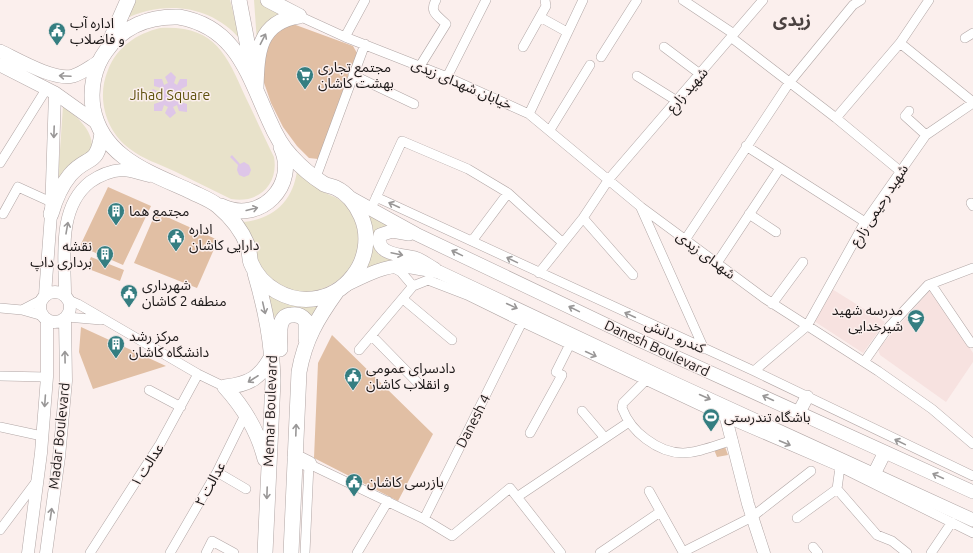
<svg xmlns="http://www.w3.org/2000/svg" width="973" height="553" viewBox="0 0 973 553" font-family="Ubuntu,'Noto Sans Arabic',sans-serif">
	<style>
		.built { fill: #f7e2e0 }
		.green { fill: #e8e2ca }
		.water { fill: #dec6e8 }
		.building { fill: #e1bfa4 }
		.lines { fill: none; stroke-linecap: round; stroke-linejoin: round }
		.minor-casing { stroke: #b1a6a5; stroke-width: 10 }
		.tertiary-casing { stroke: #b1a6a5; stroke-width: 13 }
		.secondary-casing { stroke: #b1a6a5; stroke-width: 14 }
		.primary-casing { stroke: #b1a6a5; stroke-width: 16 }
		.minor { stroke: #fff; stroke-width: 9 }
		.tertiary { stroke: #fff; stroke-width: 12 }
		.secondary { stroke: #fff; stroke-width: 13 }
		.primary { stroke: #fff; stroke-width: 15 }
		.oneway { stroke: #999797 }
		.labels { text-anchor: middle; stroke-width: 3; stroke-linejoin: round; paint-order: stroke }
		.poi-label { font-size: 14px; fill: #1c1818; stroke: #fbefed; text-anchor: start }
		.street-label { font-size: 14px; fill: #1c1818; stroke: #fbefed }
		.park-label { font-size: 14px; fill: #5f500d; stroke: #fbefed }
		.district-label { font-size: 18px; font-weight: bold; fill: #4a4140; stroke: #fbefed }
	</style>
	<rect width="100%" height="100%" fill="#fbefed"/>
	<!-- built -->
	<path class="built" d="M832,289L885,322L863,353L814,321Z
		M931,289L973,353V362L946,402L880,355L878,349Z"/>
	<!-- green -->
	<path class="green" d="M133,0H230L240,39C210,4 162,0 123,20Z
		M254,0H261L286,14L257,42Z
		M160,28C214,25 226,53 245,96C255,116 264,137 274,157C279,185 258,204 231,199C212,190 193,180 174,171C159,164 143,159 130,149C106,132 96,98 108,70C117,47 136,34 160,28Z
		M63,106C78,118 94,130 92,151L65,169L58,179Z
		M297,171C304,177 312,185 320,190C334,198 342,197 351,213C383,267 308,321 267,274C254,260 249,239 242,222C273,220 293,201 297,171Z
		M366,213L397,229L376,234C369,256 382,256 399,263L363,273Z
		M263,286L327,299L309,329L283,311L277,314L272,320Z"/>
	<!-- water -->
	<path class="water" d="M171,72L176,77L174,83L177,85L180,79H187V86L181,89L183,92L189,90L194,95L188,101L182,98L181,102L187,104V112L179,111L177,105L173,107L176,113L170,118L165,113L168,107L164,105L162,111H154V104L160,102L159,98L153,100L147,95L153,89L159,92L161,88L154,86V79H162L164,85L168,83L165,77Z
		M232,155L240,164L244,162L249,165L251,170L249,175L244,177L239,175L237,170L238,165L230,157Z"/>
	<!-- building -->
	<path class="building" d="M293,24L353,46L357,53L318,159L309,158L297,146L283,127L271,103L262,77L264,43L281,27Z
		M108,187L151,206L123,265L80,246Z
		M156,212L218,240L197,288L134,263Z
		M91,257L124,270L120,281L86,268Z
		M81,327L166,366L93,389L79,352Z
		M332,335L433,434L398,501L314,458L318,363Z
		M724,444L728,455L717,457L713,447Z"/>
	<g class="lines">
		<!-- minor casing -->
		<g class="minor-casing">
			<path id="minor" d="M683,0L734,34
				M299,16L345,37L447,77L529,114L641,207L764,298L878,371L932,409L973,444
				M540,17L567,32
				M345,37L365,0
				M732,38L836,118L900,171
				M965,38L973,33
				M900,43L973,102
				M523,47L546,6L545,0
				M664,47L700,74
				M601,57L637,0
				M420,66L446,24C437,15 429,12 436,0
				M353,75L414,104
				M637,76L677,101
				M447,77L486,0
				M909,111L905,116L926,135
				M529,114L583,0
				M836,118L900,43L929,0
				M550,130L590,65
				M746,146L865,222
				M0,163L47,88
				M316,177L365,44
				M376,197L754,371L973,476
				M374,202L402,141L468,169L508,193L563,243
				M971,203L973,206
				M641,208L704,349
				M3,214L18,187L51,202
				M749,214L776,232
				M583,218L633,275
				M685,240L789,83L853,5L861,0
				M472,241L508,193
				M717,263L780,168
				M392,267L401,272L413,286
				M539,273L583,218L609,179L763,0
				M931,284L971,343
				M403,299L452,340
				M69,300L78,304L198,374L225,387
				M772,304L803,262
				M0,308L22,310L43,316
				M22,310L41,300
				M67,317L101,320
				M372,336L418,383
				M359,350L413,286L428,280L467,295L522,322L726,418L840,467L973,533
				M864,362L887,329L928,285L973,268
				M754,371L807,326L865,222L926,135L973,103
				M0,376L47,377
				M649,377L623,403L622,408C627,421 635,431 646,439C678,463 698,451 733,440
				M149,390L181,407
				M582,411L605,438
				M0,427L42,436
				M530,433L562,375L556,372L570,344
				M840,467L837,489L877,535L892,541L907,553
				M217,472L246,489
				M649,491L683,552L752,517L811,471
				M517,497L629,422
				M797,518L837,489
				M424,519L522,322
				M0,530L36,482
				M813,547L818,553
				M90,553L160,444L198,374
				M170,553L217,472L246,413
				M206,553L212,541L234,553
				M305,553L309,464L424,519L452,536L510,488L561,553
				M357,553L388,501
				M600,553L660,512
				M931,553L952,522"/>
		</g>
		<!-- tertiary casing -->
		<g class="tertiary-casing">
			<path id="tertiary" d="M40 307a15 15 0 1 1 30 0a15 15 0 1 1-30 0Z
				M45,295L51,214L55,93
				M65,295C65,258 57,208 90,182C100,175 109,171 122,170C130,170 140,174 149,176
				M726,418L748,504L764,553
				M28,553L41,453L47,377V320
				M46,553L59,457L66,381L65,319"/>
		</g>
		<!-- secondary casing -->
		<g class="secondary-casing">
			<path id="secondary" d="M0,51C17,59 54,81 73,76C83,73 91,66 100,61
				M0,65L55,93L97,123
				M349,197L416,234L630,336L973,492
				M409,234L392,231L380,235C374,255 403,255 415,258C422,260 429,266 435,269
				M346,285C363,277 382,266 402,266C414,267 427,270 439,272L674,383L973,520
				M799,412L807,397
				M874,474L885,452"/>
		</g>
		<!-- primary casing -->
		<g class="primary-casing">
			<path id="primary" d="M239,0L252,68
				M268,0L299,16
				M179,17C236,27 248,74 269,120C275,134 281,146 291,156C300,166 313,177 324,184C328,186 332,186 336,188C347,193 356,205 361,216C370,236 366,260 353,276C343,289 329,297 313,299C288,302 261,287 251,263C249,258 250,252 248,246C242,231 230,216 218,206C211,200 200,196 192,192C151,173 102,158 93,108C90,88 94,67 106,51C123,26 150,16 179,17Z
				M110,41L128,0
				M256,88C257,53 258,22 299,16
				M221,206C260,225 299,185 281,147
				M51,214C55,200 60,187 70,175C88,154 97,168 102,133
				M255,273C266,311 272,342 273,381L265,553
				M280,349C280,338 276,315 292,315C298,314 302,316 306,321V339
				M225,387C244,408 258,431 265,459
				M225,387C250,384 260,378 272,356
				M295,457L309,464
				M291,553L299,372C305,339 317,319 337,291"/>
		</g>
		<!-- minor -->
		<use href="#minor" class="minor"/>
		<!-- tertiary -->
		<use href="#tertiary" class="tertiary"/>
		<!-- secondary -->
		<use href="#secondary" class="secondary"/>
		<!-- primary -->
		<use href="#primary" class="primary"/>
	</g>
	<!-- one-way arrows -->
	<defs><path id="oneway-shaft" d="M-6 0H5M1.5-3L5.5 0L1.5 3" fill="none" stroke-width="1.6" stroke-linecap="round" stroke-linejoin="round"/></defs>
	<g class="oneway">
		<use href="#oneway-shaft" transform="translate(263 39) rotate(-63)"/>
		<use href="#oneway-shaft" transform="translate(65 76) rotate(-177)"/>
		<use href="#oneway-shaft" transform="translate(54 132) rotate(92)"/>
		<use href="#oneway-shaft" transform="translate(394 205) rotate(-155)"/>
		<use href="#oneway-shaft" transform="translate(252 209) rotate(-14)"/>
		<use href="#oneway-shaft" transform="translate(67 228) rotate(-80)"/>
		<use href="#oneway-shaft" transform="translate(457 253) rotate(-154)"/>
		<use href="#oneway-shaft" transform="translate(397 254) rotate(12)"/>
		<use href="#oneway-shaft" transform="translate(512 260) rotate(-154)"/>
		<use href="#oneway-shaft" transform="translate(512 306) rotate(25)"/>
		<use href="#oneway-shaft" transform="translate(264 308) rotate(77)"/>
		<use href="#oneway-shaft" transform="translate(574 309) rotate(-154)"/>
		<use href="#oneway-shaft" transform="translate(630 315) rotate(-155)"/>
		<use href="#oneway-shaft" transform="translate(591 354) rotate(25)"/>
		<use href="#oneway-shaft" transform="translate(65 357) rotate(-91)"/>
		<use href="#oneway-shaft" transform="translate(253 379) rotate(147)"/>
		<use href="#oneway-shaft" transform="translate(705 397) rotate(24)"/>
		<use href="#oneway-shaft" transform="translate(768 398) rotate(-155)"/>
		<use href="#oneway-shaft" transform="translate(45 401) rotate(94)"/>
		<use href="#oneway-shaft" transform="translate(296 430) rotate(-88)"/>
		<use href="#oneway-shaft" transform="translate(900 442) rotate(-154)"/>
		<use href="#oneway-shaft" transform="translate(785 443) rotate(23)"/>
		<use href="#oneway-shaft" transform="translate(938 476) rotate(-155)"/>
		<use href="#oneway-shaft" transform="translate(267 493) rotate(92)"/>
		<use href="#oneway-shaft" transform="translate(51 514) rotate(-82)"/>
	</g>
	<!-- icons -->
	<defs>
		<g id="civic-pin" transform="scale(0.9)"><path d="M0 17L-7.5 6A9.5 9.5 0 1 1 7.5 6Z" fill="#357e81" stroke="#fbefed"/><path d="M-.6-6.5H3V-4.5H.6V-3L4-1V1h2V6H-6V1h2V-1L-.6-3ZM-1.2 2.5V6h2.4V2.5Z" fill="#fff"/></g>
		<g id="supermarket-pin" transform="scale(0.9)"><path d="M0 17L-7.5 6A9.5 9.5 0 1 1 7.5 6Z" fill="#357e81" stroke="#fbefed"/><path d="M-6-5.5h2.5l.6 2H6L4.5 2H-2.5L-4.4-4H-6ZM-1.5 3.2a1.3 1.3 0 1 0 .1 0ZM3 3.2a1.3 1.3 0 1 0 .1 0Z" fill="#fff"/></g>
		<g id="building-pin" transform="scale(0.9)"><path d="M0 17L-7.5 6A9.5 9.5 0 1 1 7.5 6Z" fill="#357e81" stroke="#fbefed"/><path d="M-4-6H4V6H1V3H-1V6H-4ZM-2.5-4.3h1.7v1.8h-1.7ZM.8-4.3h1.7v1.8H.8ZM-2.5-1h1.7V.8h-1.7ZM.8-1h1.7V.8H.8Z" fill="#fff"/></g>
		<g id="school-pin" transform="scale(0.9)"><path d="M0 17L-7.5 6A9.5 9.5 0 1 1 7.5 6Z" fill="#357e81" stroke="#fbefed"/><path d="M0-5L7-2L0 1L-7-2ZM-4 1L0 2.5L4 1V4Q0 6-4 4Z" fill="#fff"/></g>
		<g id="stadium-pin" transform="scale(0.9)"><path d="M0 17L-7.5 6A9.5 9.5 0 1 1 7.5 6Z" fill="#357e81" stroke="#fbefed"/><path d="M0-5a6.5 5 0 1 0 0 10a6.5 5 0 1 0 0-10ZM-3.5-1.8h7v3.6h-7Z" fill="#fff"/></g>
	</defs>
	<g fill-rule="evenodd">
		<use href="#civic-pin" x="57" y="31"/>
		<use href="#supermarket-pin" x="305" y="75"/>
		<use href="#building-pin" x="116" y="211"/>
		<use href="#civic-pin" x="176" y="237"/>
		<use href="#building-pin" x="105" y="254"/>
		<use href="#civic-pin" x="129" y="293"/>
		<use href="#school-pin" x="916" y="318"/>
		<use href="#building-pin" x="116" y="344"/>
		<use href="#civic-pin" x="353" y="376"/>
		<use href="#stadium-pin" x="711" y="417"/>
		<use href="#civic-pin" x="354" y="482"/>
	</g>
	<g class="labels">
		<!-- poi labels -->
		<g class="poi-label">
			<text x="70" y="28">اداره آب<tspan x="70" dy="16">و فاضلاب</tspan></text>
			<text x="318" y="72">مجتمع تجاری<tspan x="318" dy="16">بهشت کاشان</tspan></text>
			<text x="129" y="216">مجتمع هما</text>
			<text x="189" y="234">اداره<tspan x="189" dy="16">دارایی کاشان</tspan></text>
			<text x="92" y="251" text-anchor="end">نقشه<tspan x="92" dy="16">برداری داپ</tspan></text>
			<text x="142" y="290">شهرداری<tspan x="142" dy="16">منطفه 2 کاشان</tspan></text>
			<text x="903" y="315" text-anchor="end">مدرسه شهید<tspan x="903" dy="16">شیرخدایی</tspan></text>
			<text x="129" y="341">مرکز رشد<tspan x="129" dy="16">دانشگاه کاشان</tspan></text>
			<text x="366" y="373">دادسرای عمومی<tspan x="366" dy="16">و انقلاب کاشان</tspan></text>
			<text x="724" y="422">باشگاه تندرستی</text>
			<text x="367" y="487">بازرسی کاشان</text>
		</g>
		<!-- street labels -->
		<g class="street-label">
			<text transform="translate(462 84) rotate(23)" y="5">خیابان شهدای زیدی</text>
			<text transform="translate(687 90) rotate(-49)" y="5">شهید زارع</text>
			<text transform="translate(879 205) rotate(-57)" y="5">شهید رحیمی زارع</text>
			<text transform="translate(706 255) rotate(37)" y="5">شهدای زیدی</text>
			<text transform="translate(675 336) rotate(24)" y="5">کندرو دانش</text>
			<text transform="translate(657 348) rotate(25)" y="5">Danesh Boulevard</text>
			<text transform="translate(270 411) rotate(-88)" y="5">Memar Boulevard</text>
			<text transform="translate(473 421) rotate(-63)" y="5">Danesh 4</text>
			<text transform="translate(59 436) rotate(-84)" y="5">Madar Boulevard</text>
			<text transform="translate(147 465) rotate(-57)" y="5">عدالت ۱</text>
			<text transform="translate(210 484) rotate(-61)" y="5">عدالت ۲</text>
		</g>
		<!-- park labels -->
		<g class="park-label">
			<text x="170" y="100">Jihad Square</text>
		</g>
		<!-- district labels -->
		<g class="district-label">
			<text x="792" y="26">زیدی</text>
		</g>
	</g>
</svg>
